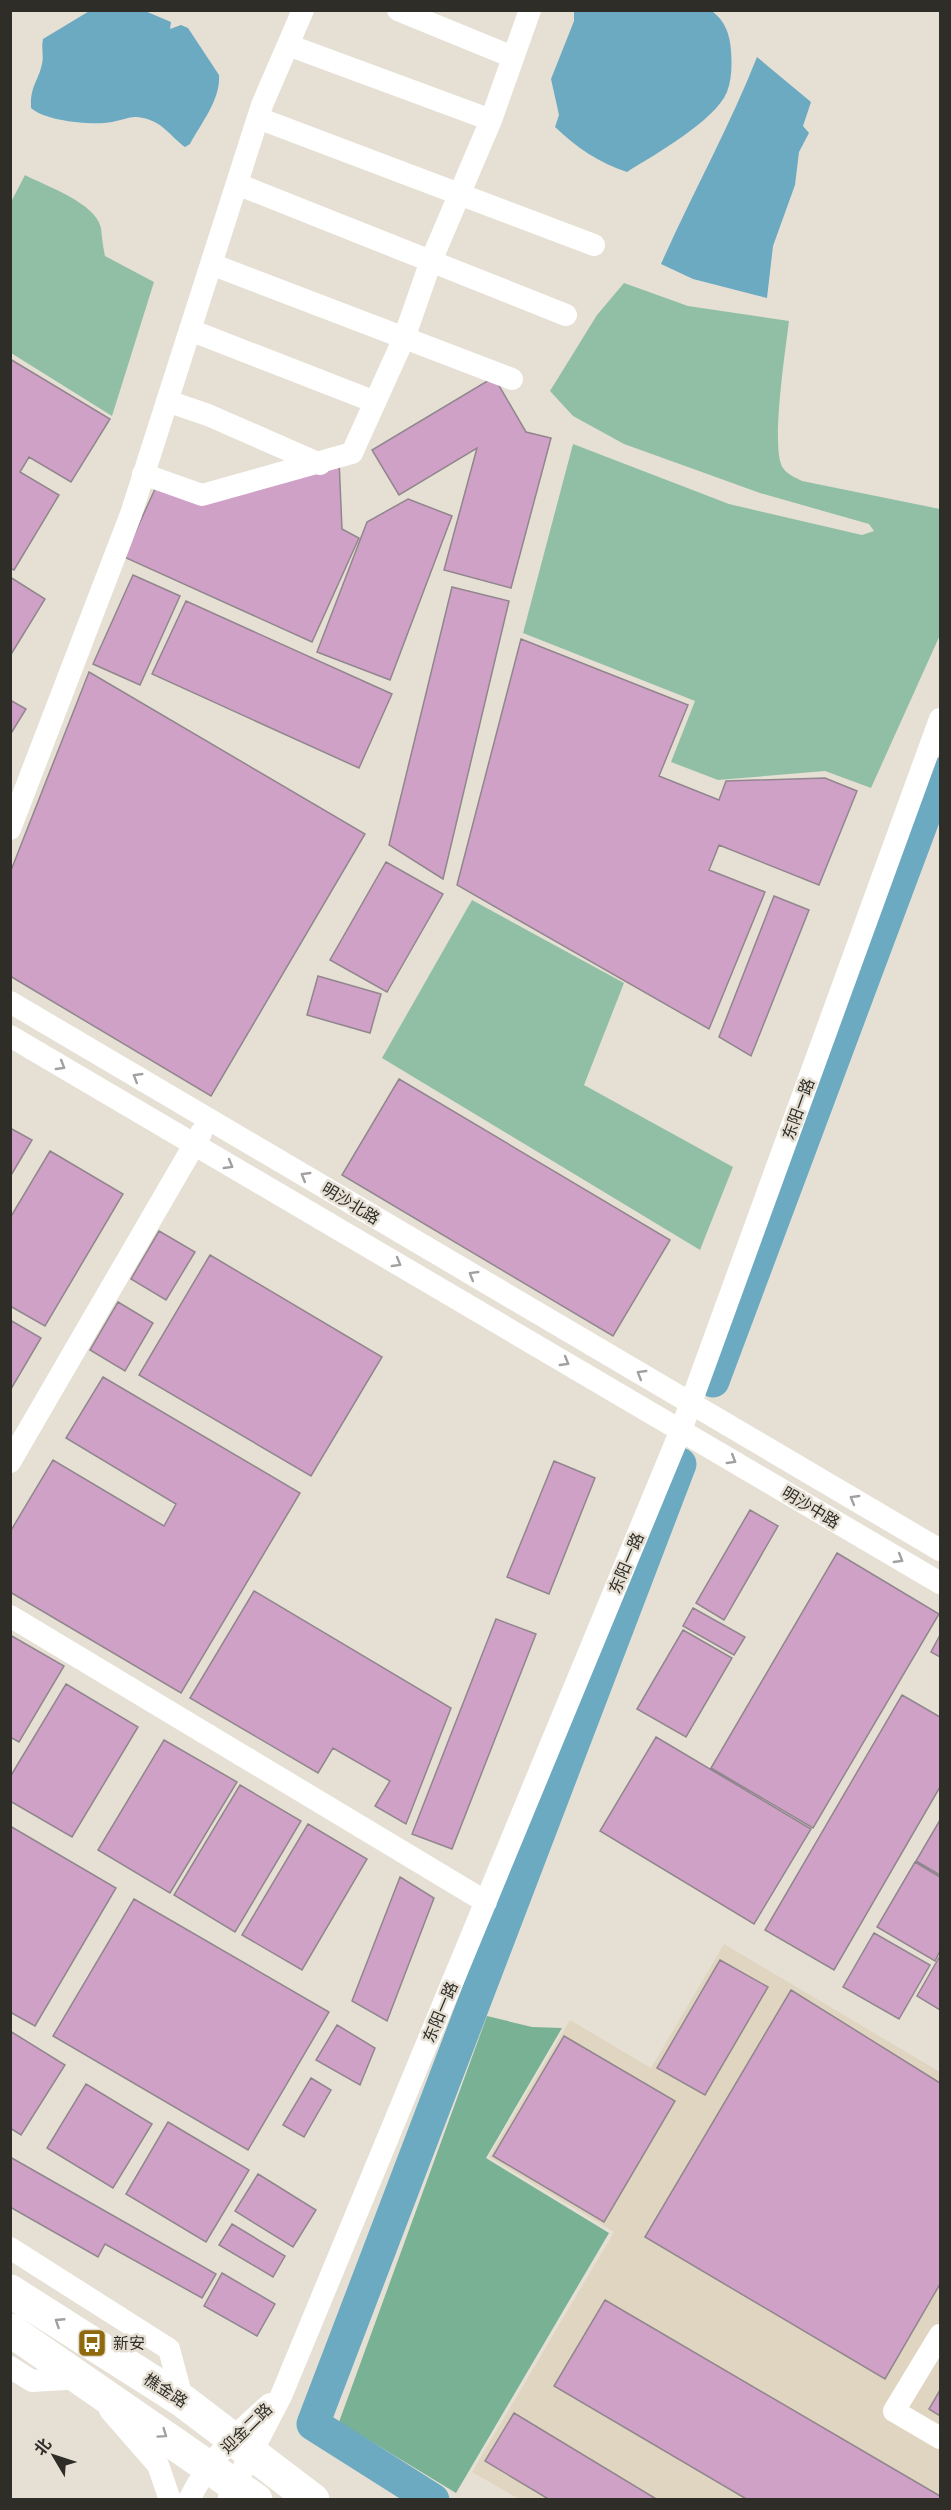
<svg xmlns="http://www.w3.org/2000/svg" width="951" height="2510" viewBox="0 0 951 2510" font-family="Commissioner,'Noto Sans SC',sans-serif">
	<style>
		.industrial { fill: #e0d5c1 }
		.green { fill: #91bfa6 }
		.forest { fill: #78b194 }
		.water { fill: #6caac2 }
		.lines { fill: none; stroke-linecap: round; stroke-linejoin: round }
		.river { stroke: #6caac2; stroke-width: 33 }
		.building { fill: #d0a1c6; stroke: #91868e; stroke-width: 1.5 }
		.minor { stroke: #fff; stroke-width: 22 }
		.highway { stroke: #fff; stroke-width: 33 }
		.oneway { stroke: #a1a09e }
		.labels { text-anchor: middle; stroke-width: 5; stroke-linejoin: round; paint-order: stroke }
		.street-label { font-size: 16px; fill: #2f2d28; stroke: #e6e0d4 }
		.poi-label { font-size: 16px; fill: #2f2d28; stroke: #e6e0d4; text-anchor: start }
	</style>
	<rect width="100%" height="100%" fill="#e6e0d4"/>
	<!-- industrial -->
	<path class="industrial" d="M724,1944L940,2072V2499H519L472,2472L614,2232L489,2157L570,2020L651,2068Z"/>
	<!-- green -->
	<path class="green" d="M25,175C46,186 96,203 101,228C102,238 103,247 105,256L154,282L112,416L11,353V202Z
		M624,283L688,306L789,321C786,347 770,450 783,468C787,474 796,478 802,481L940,509V635L871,788L825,771L718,780L671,762L695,701L523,633L573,444L729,504L862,535L874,531L869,524L760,493L624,444L573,416L550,391L597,315Z
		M472,900L624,983L584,1085L733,1167L700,1250L382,1058Z"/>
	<!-- forest -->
	<path class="forest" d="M487,2016L532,2027L562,2028L486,2158L609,2233L456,2493L339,2422Z"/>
	<!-- water -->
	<path class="water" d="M91,10L145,11L171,22L170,29L181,25L188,28L219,75C221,99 201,123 190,144L185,147C170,136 163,122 143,118C131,115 124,120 112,122C93,126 45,121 31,108C30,86 38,82 42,64C44,56 41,48 43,39Z
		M574,11H712C725,21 730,34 731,51C732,64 732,79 727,92C715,121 654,155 627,172C599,163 576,147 555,127L559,115L551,79L574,21Z
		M757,57L811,102L803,126L809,133L799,152L795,185L773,246L767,298L693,279L661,264C692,194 729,128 757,57Z"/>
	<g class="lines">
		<!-- river -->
		<path class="river" d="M713,1381L940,774
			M433,2500L313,2424L680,1464"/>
	</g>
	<!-- building -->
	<path class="building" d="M10,359L110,419L71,482L29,457L20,472L59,495L14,570L10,568Z
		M494,377L526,432L551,438L511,588L444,570L477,448L399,495L372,450Z
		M339,460L342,529L359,538L312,642L124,557L155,489L198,499Z
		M408,499L452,516L390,680L317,652L367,522Z
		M133,575L180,596L140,685L93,664Z
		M10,577L45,599L10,656Z
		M452,587L509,601L443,879L389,845Z
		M186,601L392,694L359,768L152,674Z
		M521,639L688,705L659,776L719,800L726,781L825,778L857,791L819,885L719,845L709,870L765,892L709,1029L457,885Z
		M89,672L365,834L211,1096L10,976V873Z
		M10,700L26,709L10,735Z
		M386,862L443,894L387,992L330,960Z
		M774,896L809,910L751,1056L719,1037Z
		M318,976L381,994L370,1033L307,1015Z
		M399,1079L670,1240L613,1336L342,1175Z
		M10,1128L32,1140L10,1177Z
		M50,1151L123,1194L45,1326L10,1306V1218Z
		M159,1231L195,1252L166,1300L131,1279Z
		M210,1255L382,1357L311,1476L139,1375Z
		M118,1302L153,1323L125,1371L90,1350Z
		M10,1320L41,1338L11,1389H10Z
		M103,1377L300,1493L181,1693L10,1592V1532L53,1460L164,1526L176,1504L66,1438Z
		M554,1461L595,1478L549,1594L507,1577Z
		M750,1510L778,1526L724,1620L696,1603Z
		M837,1553L939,1614L813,1828L711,1768Z
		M254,1591L451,1708L406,1824L375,1806L390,1781L333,1748L318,1773L190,1698Z
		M693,1608L745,1637L734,1655L683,1626Z
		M496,1619L536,1634L452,1849L412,1834Z
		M683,1630L732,1658L686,1737L637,1709Z
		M10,1635L64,1666L19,1742L10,1737Z
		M940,1635V1657L931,1652Z
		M66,1684L138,1727L72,1837L10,1801V1777Z
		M902,1695L940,1717V1787L834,1970L765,1930Z
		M656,1737L811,1829L754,1924L600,1831Z
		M164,1740L237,1782L170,1893L98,1850Z
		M240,1785L301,1821L235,1932L174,1895Z
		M940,1820V1875L916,1861Z
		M308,1824L367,1859L302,1970L242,1935Z
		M10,1826L116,1888L35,2026L10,2012Z
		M915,1862L940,1877V1951L935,1961L877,1927Z
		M400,1877L434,1898L387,2021L352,2001Z
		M134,1899L329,2012L248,2150L53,2036Z
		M874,1933L930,1965L899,2019L843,1987Z
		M940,1956V2010L917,1996Z
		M720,1960L768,1987L705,2095L657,2068Z
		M791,1990L940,2083V2284L885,2379L645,2237Z
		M337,2025L375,2048L360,2085L316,2060Z
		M10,2031L65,2065L21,2135L10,2128Z
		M564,2036L675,2101L604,2222L493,2156Z
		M311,2078L331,2090L304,2137L283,2125Z
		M86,2084L152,2124L113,2188L47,2148Z
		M168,2122L249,2170L206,2242L126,2194Z
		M10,2157L216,2274L202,2298L105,2244L98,2257L10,2207Z
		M258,2174L316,2210L293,2247L235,2211Z
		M232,2224L285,2256L273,2277L219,2245Z
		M222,2273L275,2304L257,2336L204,2306Z
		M605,2300L940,2496V2500H748L554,2386Z
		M940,2390V2416L929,2409Z
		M514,2413L658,2500H550L485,2461Z"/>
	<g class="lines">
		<!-- minor -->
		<path class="minor" d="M398,10L513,57
			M288,45L491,120
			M258,118L594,245
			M237,184L566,315
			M211,264L512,379
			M190,330L375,402
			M167,401L208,415L320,464
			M143,474L202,495L352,453L404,338L431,261L491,120L530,10
			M10,829L131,514L262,105L303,10
			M10,1002L940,1550
			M10,1036L940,1583
			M10,1462L201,1133
			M10,1616L486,1902
			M10,2248L169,2349L183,2401
			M940,2335L894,2411L940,2438
			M10,2367L32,2381L82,2378
			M110,2410L158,2465L170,2500
			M229,2496L281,2396L681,1430L940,719
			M189,2500C208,2460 238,2432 270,2404"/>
		<!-- highway -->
		<path class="highway" d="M10,2291L183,2401L313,2500
			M10,2330L256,2500"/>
	</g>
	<!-- one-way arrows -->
	<defs><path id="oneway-chevron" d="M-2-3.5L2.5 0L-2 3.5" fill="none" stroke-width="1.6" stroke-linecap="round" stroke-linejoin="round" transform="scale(1.5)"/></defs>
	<g class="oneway">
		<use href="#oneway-chevron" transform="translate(61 1066) rotate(31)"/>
		<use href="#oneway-chevron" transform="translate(137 1077) rotate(-149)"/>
		<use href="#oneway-chevron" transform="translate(229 1165) rotate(30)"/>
		<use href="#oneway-chevron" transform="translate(305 1176) rotate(-149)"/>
		<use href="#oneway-chevron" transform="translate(397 1263) rotate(30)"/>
		<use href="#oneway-chevron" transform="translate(473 1275) rotate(-149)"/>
		<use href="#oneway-chevron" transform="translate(565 1362) rotate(30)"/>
		<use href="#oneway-chevron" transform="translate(641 1374) rotate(-149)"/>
		<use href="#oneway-chevron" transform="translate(732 1460) rotate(31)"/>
		<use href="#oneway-chevron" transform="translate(854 1499) rotate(-150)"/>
		<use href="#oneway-chevron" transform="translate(899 1559) rotate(31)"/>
		<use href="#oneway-chevron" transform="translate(59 2322) rotate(-147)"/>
		<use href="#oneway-chevron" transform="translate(163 2434) rotate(35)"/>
	</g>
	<!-- icons -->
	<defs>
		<g id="bus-square" transform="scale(1.5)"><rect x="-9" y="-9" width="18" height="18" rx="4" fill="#8e6a0d" stroke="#e6e0d4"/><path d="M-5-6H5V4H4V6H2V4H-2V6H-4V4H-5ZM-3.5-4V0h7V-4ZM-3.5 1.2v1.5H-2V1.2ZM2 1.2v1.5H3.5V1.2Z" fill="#fff"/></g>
	</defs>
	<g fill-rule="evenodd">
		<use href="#bus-square" x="92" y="2343"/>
	</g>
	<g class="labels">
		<!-- street labels -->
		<g class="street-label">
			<text transform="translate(798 1109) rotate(-70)" y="6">东阳一路</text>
			<text transform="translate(351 1203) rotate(31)" y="6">明沙北路</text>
			<text transform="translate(811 1507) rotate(31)" y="6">明沙中路</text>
			<text transform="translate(626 1563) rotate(-67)" y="6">东阳一路</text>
			<text transform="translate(440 2012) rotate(-67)" y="6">东阳一路</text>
			<text transform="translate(166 2390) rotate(33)" y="6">樵金路</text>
			<text transform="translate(246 2428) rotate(-44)" y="6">迎金二路</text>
		</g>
		<!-- poi labels -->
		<g class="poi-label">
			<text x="113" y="2349">新安</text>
		</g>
	</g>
	<!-- border -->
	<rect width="951" height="2510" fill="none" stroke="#2f2d28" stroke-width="24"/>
	<!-- north arrow -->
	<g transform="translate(54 2456) rotate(309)" stroke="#e6e0d4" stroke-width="4.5" paint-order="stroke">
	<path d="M0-4.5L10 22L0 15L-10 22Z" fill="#2f2d28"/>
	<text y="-9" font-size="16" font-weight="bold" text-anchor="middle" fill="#2f2d28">北</text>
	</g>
</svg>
